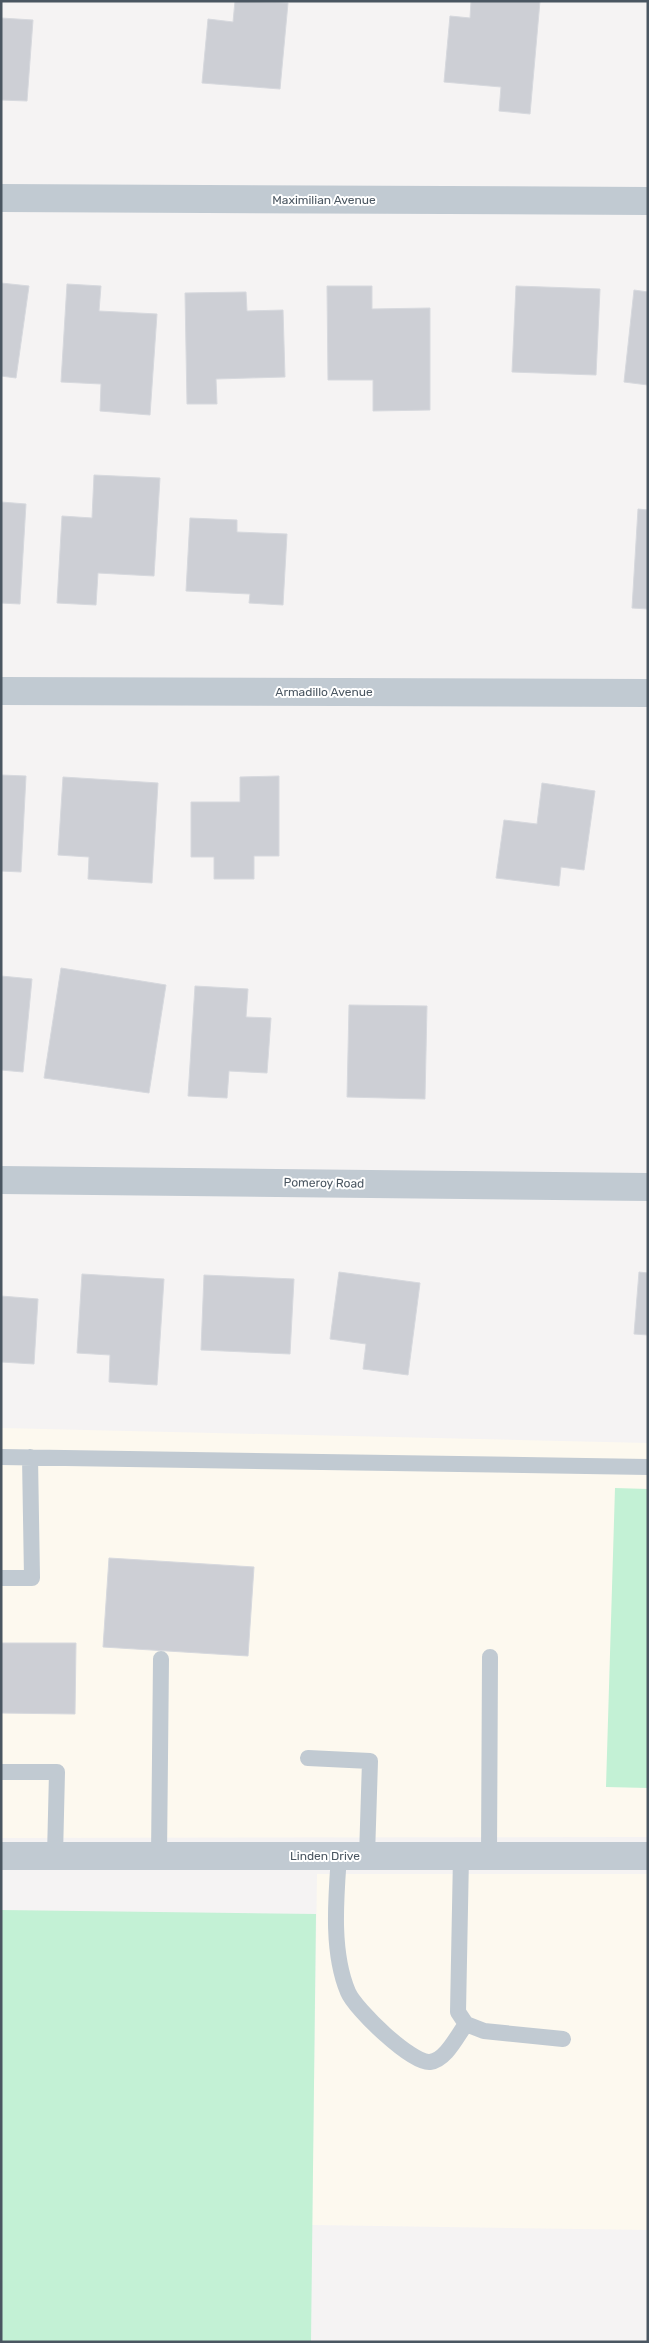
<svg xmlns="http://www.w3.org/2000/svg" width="649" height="2343" viewBox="0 0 649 2343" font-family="Rubik,sans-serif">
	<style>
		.commercial { fill: #fdf9ef }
		.green { fill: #c3f1d5 }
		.building { fill: #cdcfd5; stroke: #d7d9de }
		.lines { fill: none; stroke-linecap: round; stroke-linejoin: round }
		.service { stroke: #c1cad2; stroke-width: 16 }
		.minor { stroke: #c1cad2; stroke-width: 28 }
		.tertiary { stroke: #c1cad2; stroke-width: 28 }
		.labels { text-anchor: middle; stroke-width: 4; stroke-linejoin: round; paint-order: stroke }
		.street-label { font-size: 12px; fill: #4a5661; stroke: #fff }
	</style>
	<rect width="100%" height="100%" fill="#f5f3f3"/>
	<!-- commercial -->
	<path class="commercial" d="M1,1428L648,1443V1837L1,1838Z
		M317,1874H648V2230L312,2225Z"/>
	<!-- green -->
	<path class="green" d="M615,1488L648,1489V1788L606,1787Z
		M1,1910L316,1914L311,2342H1Z"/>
	<!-- building -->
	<path class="building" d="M235,1L288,3L280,89L202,83L208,19L233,22Z
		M471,1H540L530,114L499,111L501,87L444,82L450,16L470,18Z
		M1,18L33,20L27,101L1,100Z
		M1,283L29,286L16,378L1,376Z
		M67,284L101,286L99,311L157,314L150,415L100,411L101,384L61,382Z
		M327,286H372V309L430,308V410L373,411V380H328Z
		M516,286L600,289L596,375L512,372Z
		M634,290L648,292V385L624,382Z
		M246,292L247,311L283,310L285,377L216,379L217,404H187L185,293Z
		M94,475L160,478L154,576L98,573L96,605L57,603L62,516L92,518Z
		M1,502L26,504L20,604L1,603Z
		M638,509L648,510V609L632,608Z
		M190,518L237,520V532L287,534L283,605L249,603L250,594L186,591Z
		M1,775L26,776L21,872L1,871Z
		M279,776V856H254V879H214V857H191V802H240V777Z
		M63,777L158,783L152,883L88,879L89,857L58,855Z
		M542,783L595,791L584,870L561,867L559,886L496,878L504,820L537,824Z
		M61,968L166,985L149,1093L44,1078Z
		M1,976L32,979L23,1072L1,1070Z
		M195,986L248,989L246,1017L271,1018L267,1073L229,1071L227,1098L188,1096Z
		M349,1005L427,1006L425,1099L347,1097Z
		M339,1272L420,1283L408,1375L363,1369L366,1344L330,1339Z
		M639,1272L648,1273V1335L634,1334Z
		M82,1274L164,1279L157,1385L109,1382L110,1355L77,1353Z
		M204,1275L294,1279L290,1354L201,1350Z
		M1,1296L38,1299L34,1364L1,1362Z
		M109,1558L254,1567L248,1656L103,1647Z
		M1,1643H76L75,1714L1,1713Z"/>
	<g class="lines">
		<!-- service -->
		<path class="service" d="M1,1457L648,1467
			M1,1578H32L30,1457
			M308,1758L370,1761L367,1856
			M1,1772H57L55,1856
			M159,1856L161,1659
			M339,1856C336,1898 331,1952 348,1992C355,2009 412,2064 430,2062C446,2060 457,2036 466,2024
			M461,1856L458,2012L466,2024L484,2031L563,2039
			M489,1856L490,1657"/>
		<!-- minor -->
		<path class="minor" d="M1,198L648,201
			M1,691L648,693
			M1,1180L648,1187"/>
		<!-- tertiary -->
		<path class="tertiary" d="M1,1856H648"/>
	</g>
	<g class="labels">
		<!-- street labels -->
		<g class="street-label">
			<text x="324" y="204">Maximilian Avenue</text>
			<text x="324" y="696">Armadillo Avenue</text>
			<text transform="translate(324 1183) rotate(1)" y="4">Pomeroy Road</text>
			<text x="325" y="1860">Linden Drive</text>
		</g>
	</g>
	<!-- border -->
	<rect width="649" height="2343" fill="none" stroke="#4a5661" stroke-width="5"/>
</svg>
